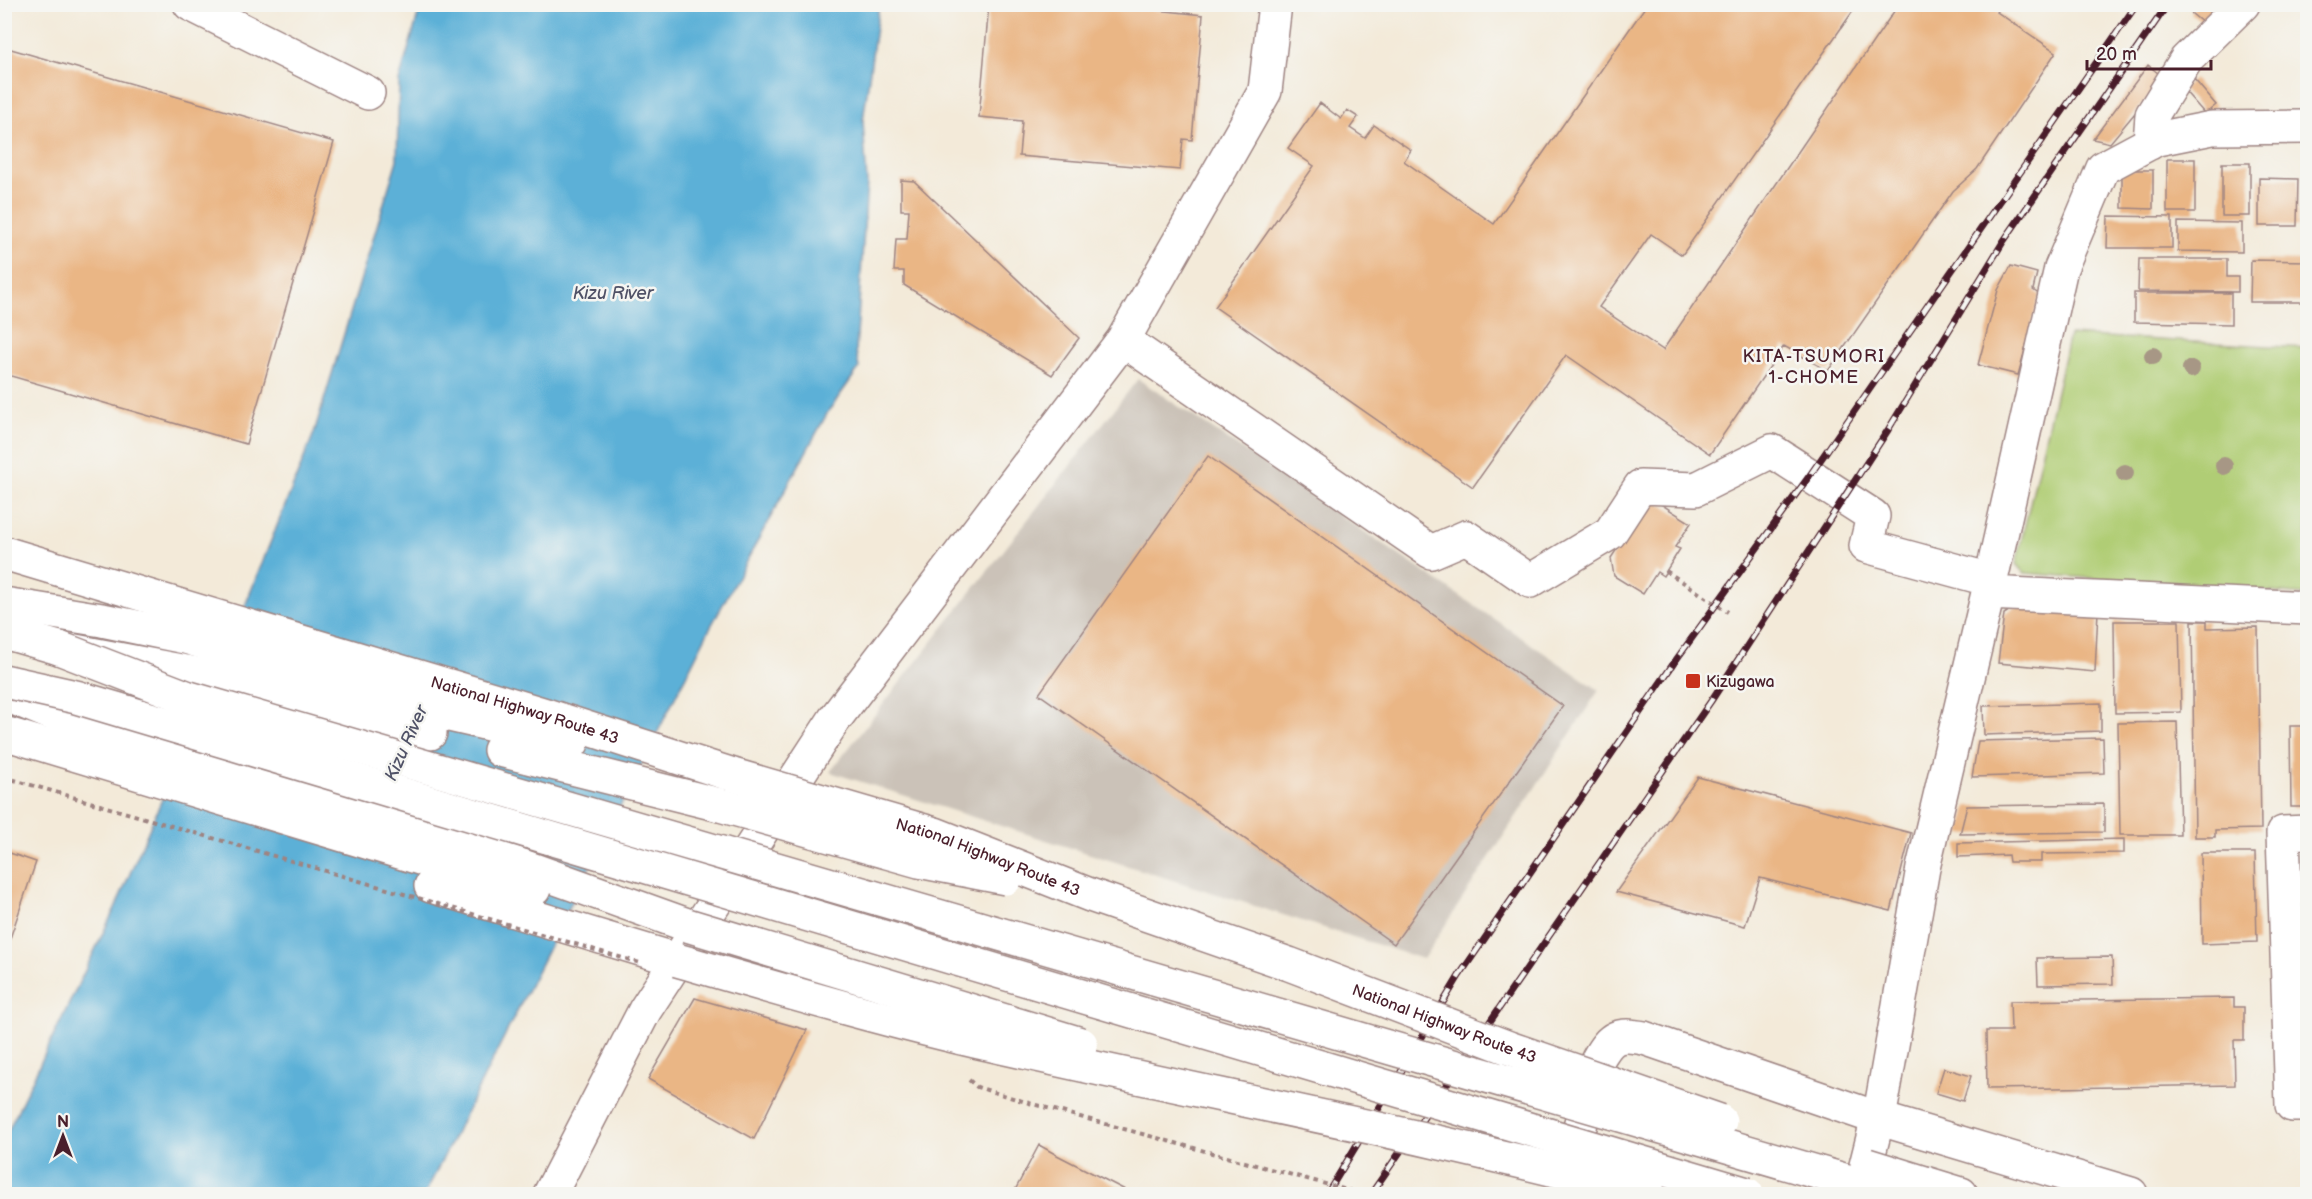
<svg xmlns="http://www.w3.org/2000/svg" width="2312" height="1199" viewBox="0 0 2312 1199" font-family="'Balsamiq Sans',sans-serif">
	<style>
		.industrial { fill: #cbc2b8 }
		.green { fill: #b0cd74; stroke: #7d7650; stroke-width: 1.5 }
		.water { fill: #5bb0d7; stroke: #526881; stroke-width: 1.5 }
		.building { fill: #eab685 }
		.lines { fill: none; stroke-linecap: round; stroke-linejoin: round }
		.minor-casing { stroke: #9e8482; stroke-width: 36 }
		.highway-casing { stroke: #9e8482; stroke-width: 36 }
		.path { stroke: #9e8482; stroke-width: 4; stroke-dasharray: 4.5 4.5; stroke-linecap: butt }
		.minor { stroke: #fff; stroke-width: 33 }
		.highway { stroke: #fff; stroke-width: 33 }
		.rail-casing { stroke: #4a1f2b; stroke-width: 7 }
		.rail { stroke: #f6f6f2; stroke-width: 4.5; stroke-dasharray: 14; stroke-linecap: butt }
		.highway-bridge-casing { stroke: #9e8482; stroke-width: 36; stroke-linecap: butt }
		.path-bridge { stroke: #9e8482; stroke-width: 4; stroke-dasharray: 4.5 4.5; stroke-linecap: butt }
		.highway-bridge { stroke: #fff; stroke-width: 33 }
		.tree { fill: #a79785 }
		.poi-dot { fill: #c8321e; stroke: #f6f6f2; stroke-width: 2 }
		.labels { text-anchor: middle; stroke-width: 5; stroke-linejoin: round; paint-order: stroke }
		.poi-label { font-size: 16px; fill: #4a1f2b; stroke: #f6f6f2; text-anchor: start }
		.street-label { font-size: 16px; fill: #4a1f2b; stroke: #f6f6f2 }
		.water-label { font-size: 18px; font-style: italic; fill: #505267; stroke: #f6f6f2 }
		.neighbourhood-label { font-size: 18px; letter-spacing: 1.5px; fill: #4a1f2b; stroke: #f6f6f2 }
	</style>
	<rect width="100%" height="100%" fill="#f6f6f2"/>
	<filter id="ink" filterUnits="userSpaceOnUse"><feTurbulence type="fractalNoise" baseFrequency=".0167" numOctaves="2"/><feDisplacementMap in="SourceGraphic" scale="12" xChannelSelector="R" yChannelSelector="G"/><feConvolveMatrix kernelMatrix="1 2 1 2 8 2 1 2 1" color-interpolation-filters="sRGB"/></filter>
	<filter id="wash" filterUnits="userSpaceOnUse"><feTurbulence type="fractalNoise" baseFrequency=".008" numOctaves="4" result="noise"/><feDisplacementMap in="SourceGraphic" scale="24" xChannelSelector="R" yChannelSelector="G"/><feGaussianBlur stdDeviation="1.35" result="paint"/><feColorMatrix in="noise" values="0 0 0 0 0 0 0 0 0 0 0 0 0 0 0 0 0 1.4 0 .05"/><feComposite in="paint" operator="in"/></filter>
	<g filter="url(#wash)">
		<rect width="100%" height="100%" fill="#f3ead9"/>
		<!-- industrial -->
		<path class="industrial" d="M1138,379L1599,690L1423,959L830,772Z"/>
		<!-- green -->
		<path class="green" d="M2069,335L2307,348V595L2024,573L2016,564Z"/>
		<!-- water -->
		<path class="water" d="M421,5H879L863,121L867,183L856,351L859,368L828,412L710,628L425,1194H5L4,1139L116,906L241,616L314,433L397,160L399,81Z"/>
		<g id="blocks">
			<!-- building -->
			<path class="building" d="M989,4H1101L1203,15L1192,140L1183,139L1180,170L1019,156L1022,121L979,117Z
				M1647,4H1858L1682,255L1651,234L1599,307L1663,350L1899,4H2003L1997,12L2056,52L1977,169L1953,191L1828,371L1784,346L1710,454L1566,355L1473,487L1215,307L1314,166L1288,148L1320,103L1341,119L1347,110L1358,117L1350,128L1365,138L1374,125L1411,150L1404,161L1494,224Z
				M2196,4H2223L2203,23L2191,13Z
				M4,47L334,142L246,444L4,374Z
				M2148,65L2164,78L2110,143L2093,139Z
				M2194,79L2216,105L2205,114L2183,89Z
				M2167,159H2195V212H2167Z
				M2222,163H2250V216H2222Z
				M2122,170H2153V209L2122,208Z
				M2259,178L2298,179L2297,226H2259Z
				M901,180L914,181L1079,338L1052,375L904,285V271H894L896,239H907L909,210H901Z
				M2108,216L2172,217V248H2107Z
				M2178,222L2242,223V252L2178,251Z
				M2139,259H2227V277H2238V292L2138,291Z
				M2251,260L2308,261V302H2250Z
				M2011,266L2037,273L2033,290L2040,295L2018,375L1978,365L1998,290Z
				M2134,293H2231V324L2134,322Z
				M1208,456L1563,706L1394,944L1039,694Z
				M1651,498L1691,523L1675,547L1680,549L1663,576L1657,572L1643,594L1614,576L1611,558Z
				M2015,607L2098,611L2095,672L1998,663L2004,614Z
				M2114,621H2179L2181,712L2115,713Z
				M2192,621H2207V628L2258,627L2261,829L2215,830V837H2195Z
				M2101,703V731L1984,735L1983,706Z
				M2177,722L2180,835H2120L2118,723Z
				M2290,726H2308V807H2291Z
				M2103,738L2104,773L1972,777L1978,741Z
				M1698,777L1911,833L1891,911L1760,878L1745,926L1616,892Z
				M2104,804V832L1960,834L1967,806Z
				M2124,839V853L2041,854V862H2009L2008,855L1958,857V843Z
				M4,851L36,862L5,953H4Z
				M2201,853H2255L2257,942L2202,944Z
				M2112,957L2113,984L2038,985L2037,958Z
				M695,998L807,1030L754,1139L648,1079Z
				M2234,998V1007H2244V1040H2234L2235,1085L1987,1089L1986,1031H2011L2010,1001Z
				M1944,1068L1971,1076L1963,1101L1936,1093Z
				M1039,1145L1055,1154L1133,1194H1013Z"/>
		</g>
	</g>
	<g filter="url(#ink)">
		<use href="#blocks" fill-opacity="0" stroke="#9e8482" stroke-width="1.5"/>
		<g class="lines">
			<!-- minor casing -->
			<g class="minor-casing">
				<path id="minor" d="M190,4L368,93
					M2150,143L2152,115L2186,60L2243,4
					M1123,340L1431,552L1466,537L1530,581L1610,533L1640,487L1696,489L1772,451L1873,516L1866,546L1991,580
					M1988,593L2308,608
					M2308,832L2283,833L2292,1105H2308
					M1859,1193L1882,1102L1923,868L1988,593L2061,268L2103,168L2157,139L2212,128L2308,127
					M550,1194L645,1010L834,720L1123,340L1265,91L1275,4"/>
			</g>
			<!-- highway casing -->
			<g class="highway-casing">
				<g id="highway">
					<path id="s1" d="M4,553L546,715L733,775"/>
					<path d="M4,604L102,620L185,637L436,712L572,743"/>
					<path d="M4,632L59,648L202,675L430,733"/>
					<path d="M4,694L70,721L208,771L481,851L687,925"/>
					<path d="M4,733L476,875L534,889"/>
					<path d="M500,750L720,805"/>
					<path d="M431,886L677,960"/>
					<path d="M1925,1183L1961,1194"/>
					<path d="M1566,1194V1179L1598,1059C1611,1036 1618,1033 1644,1038L1877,1118L2131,1194"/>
				</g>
			</g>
			<!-- path -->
			<path class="path" d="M1666,571L1728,612
				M1445,1194L1446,1188"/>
			<!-- minor -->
			<use href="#minor" class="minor"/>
			<!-- highway -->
			<use href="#highway" class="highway"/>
			<!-- rail casing -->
			<g class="rail-casing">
				<path id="rail" d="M1327,1194L1459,976L1676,660L1810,475L2137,4
					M1371,1194L1711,701L1888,430L2003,242L2168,4"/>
			</g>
			<!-- rail -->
			<use href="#rail" class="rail"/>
			<!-- highway-bridge casing -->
			<g class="highway-bridge-casing">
				<g id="highway-bridge">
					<path d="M59,648L186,697L1892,1194"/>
					<path d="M4,681L76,697L1747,1194"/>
					<path id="s2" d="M733,775L935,834L1090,895L1289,964L1509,1048L1720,1121"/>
					<path d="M720,805L919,861L1006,878"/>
					<path d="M687,925L1081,1044"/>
					<path d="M677,960C781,990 886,1021 992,1045C1211,1095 1432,1136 1649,1194"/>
					<path d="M1867,1165L1925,1183"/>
				</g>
			</g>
			<!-- path-bridge -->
			<path class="path-bridge" d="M4,777L640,963
				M969,1080L977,1087L1029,1103L1362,1194"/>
			<!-- highway-bridge -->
			<use href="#highway-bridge" class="highway-bridge"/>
		</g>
		<!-- trees -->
		<g class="tree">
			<circle cx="2153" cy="356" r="9"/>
			<circle cx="2191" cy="369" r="9"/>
			<circle cx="2224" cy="466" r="9"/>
			<circle cx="2125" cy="473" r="9"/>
		</g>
	</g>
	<!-- markers -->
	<rect class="poi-dot" x="1685" y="673" width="16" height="16" rx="3"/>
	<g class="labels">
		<!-- poi labels -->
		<g class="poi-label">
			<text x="1706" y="687">Kizugawa</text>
		</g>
		<!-- street labels -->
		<g class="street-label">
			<text dy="6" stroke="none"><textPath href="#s1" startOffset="544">National Highway Route 43</textPath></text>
			<text dy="6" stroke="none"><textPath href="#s2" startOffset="268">National Highway Route 43</textPath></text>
			<text dy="6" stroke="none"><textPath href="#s2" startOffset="754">National Highway Route 43</textPath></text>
		</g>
		<!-- water labels -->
		<g class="water-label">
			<text x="613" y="299">Kizu River</text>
			<text transform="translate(406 743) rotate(-66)" y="6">Kizu River</text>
		</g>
		<!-- neighbourhood labels -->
		<g class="neighbourhood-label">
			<text x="1814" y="362">KITA-TSUMORI<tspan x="1814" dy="21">1-CHOME</tspan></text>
		</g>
	</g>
	<!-- margin -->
	<rect width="2312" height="1199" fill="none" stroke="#f6f6f2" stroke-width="24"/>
	<!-- north arrow -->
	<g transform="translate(63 1136)" stroke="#f6f6f2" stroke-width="4.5" paint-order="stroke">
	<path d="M0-4.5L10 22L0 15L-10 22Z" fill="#4a1f2b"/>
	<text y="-9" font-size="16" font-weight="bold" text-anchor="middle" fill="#4a1f2b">N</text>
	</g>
	<!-- scale -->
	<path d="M2087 60v9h124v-9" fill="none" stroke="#4a1f2b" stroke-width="3"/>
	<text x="2096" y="60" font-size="18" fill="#4a1f2b" stroke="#f6f6f2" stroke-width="4.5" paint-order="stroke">20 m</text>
</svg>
